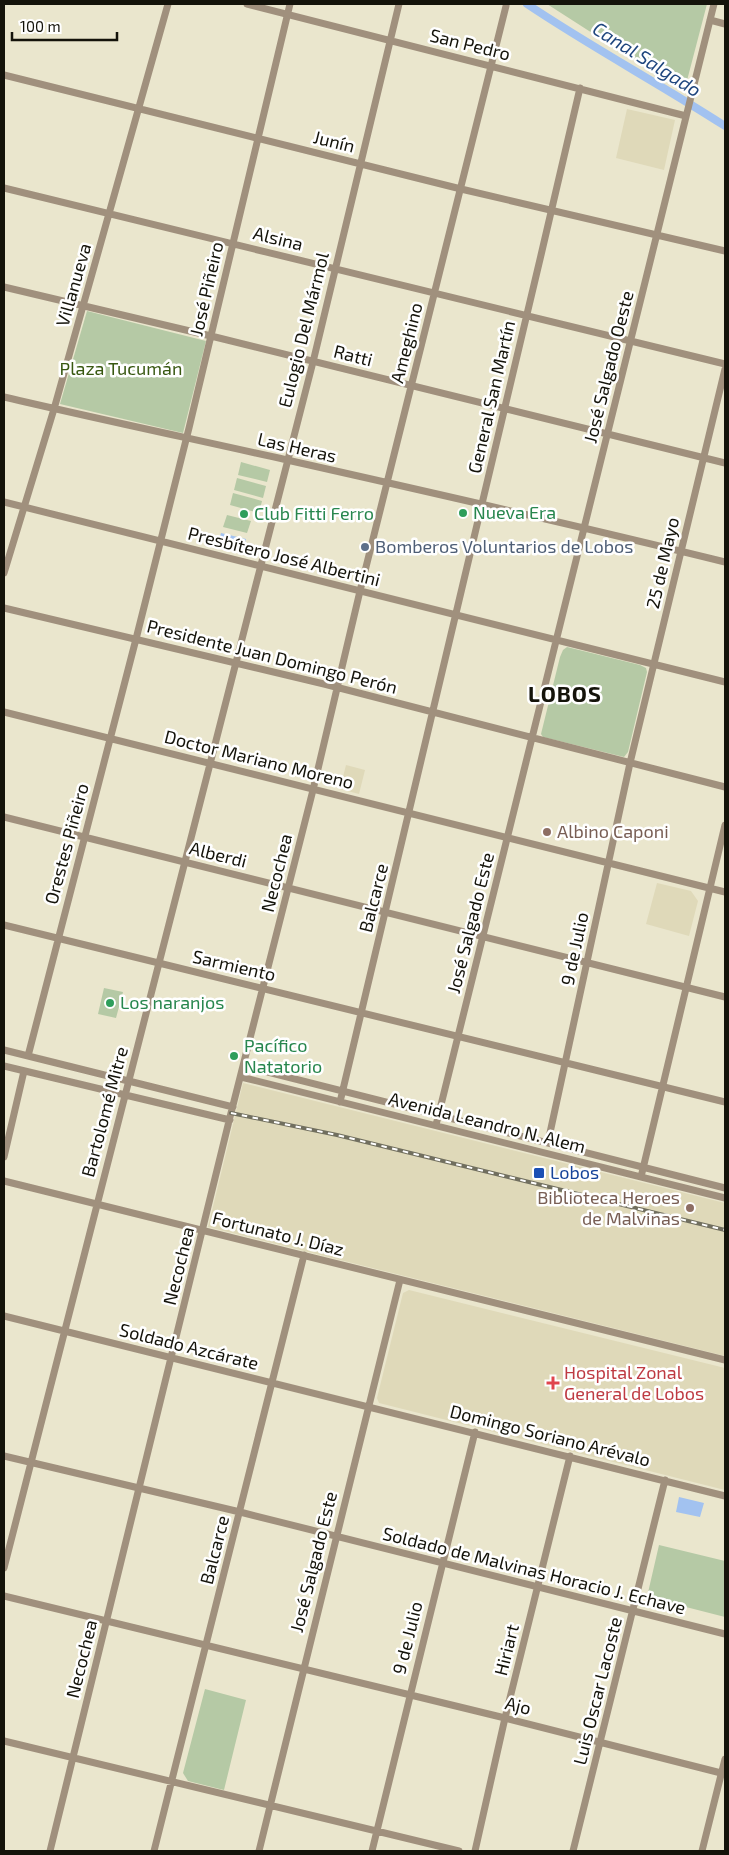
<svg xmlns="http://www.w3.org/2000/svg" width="729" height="1855" viewBox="0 0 729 1855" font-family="'Exo 2',sans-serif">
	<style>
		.built { fill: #dfd9b9 }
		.green { fill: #b5c9a5 }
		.water { fill: #a2c2f0 }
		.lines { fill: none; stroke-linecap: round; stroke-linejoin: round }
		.canal { stroke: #a2c2f0; stroke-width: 8 }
		.minor { stroke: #a0907d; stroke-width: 7 }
		.rail-casing { stroke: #716f5f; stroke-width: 4 }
		.rail { stroke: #fff; stroke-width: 2; stroke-dasharray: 5.5; stroke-linecap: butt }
		.leisure-dot { fill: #2e9e5b; stroke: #fff; stroke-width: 2 }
		.service-dot { fill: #5c6f8a; stroke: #fff; stroke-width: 2 }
		.education-dot { fill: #8d6e63; stroke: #fff; stroke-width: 2 }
		.transit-dot { fill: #1a4fb4; stroke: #fff; stroke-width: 2 }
		.health-dot { fill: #e0444e; stroke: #fff; stroke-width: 2 }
		.labels { text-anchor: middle; stroke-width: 5; stroke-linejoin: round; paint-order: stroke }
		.street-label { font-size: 18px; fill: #14130a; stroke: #fff }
		.park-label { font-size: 18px; fill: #385811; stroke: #fff }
		.leisure-label { font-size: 18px; fill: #27864d; stroke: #fff; text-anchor: start }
		.service-label { font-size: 18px; fill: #4e5e75; stroke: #fff; text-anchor: start }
		.education-label { font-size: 18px; fill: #785e54; stroke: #fff; text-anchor: start }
		.transit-label { font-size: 18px; fill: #164399; stroke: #fff; text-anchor: start }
		.health-label { font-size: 18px; fill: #be3a42; stroke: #fff; text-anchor: start }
		.water-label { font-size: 19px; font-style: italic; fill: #1f467e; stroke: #fff }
		.district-label { font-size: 22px; font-weight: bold; letter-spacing: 1px; fill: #14130a; stroke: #fff }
	</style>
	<rect width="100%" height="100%" fill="#eae6cd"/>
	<!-- built -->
	<path class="built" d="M627,109L675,120L664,170L616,158Z
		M346,765L365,770L359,794L340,789Z
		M657,883L691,891L698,901L689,936L646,924Z
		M243,1083L725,1203V1356L208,1227Z
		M409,1290L725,1368V1490L379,1403L377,1398L403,1293Z"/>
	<!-- green -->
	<path class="green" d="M547,4H707L684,92Z
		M87,311L206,341L183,433L60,404Z
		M241,462L270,470L267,482L238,475Z
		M237,478L266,486L263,498L234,490Z
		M233,493L262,501L259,513L230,505Z
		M227,515L251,521L247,533L223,527Z
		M567,647L640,665L646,668L647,672L628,752L624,757L543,737L541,734L560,657L563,650Z
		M104,988L123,992L116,1018L98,1014Z
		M659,1545L725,1561V1617L647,1597Z
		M205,1689L246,1700L224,1790L188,1781L183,1773Z"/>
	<!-- water -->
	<path class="water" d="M221,533L246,539L243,550L218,544Z
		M679,1497L704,1503L700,1517L676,1512Z"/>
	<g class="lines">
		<!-- canal -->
		<path class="canal" d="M527,4C591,47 660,84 725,126"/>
		<!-- minor -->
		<path class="minor" d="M247,4L686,116
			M710,20L725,24
			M4,75L461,189L725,251
			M4,188L725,364
			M4,287L211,336L725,463
			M4,397C98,419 193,439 287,460C434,493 580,526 725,562
			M4,502L725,682
			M4,573L54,409L168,4
			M4,608L324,684L725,787
			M4,712L725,892
			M4,817L725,997
			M4,925L725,1102
			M4,1050L233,1107
			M28,1056L136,639L189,428L290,4
			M4,1066L230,1120
			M244,1066L725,1188
			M241,1077L725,1198
			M340,1102C423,764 501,426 580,88
			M436,1125L714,4
			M548,1142L630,763L725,369
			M4,1157L24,1071
			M641,1177L725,825
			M4,1181L725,1360
			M4,1316L725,1496
			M4,1456L240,1512L725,1634
			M4,1568L313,362L399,4
			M4,1596L505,1718L725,1774
			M4,1741L459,1851
			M50,1851L230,1117L313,790L360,591L506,6
			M154,1851L304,1255
			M259,1851L400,1280
			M372,1851L475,1432
			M475,1851L505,1718L570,1456
			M573,1851L665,1480
			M702,1851L725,1759"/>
		<!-- rail casing -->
		<g class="rail-casing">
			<path id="rail" d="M231,1113L337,1135L725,1230"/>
		</g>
		<!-- rail -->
		<use href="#rail" class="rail"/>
	</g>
	<!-- markers -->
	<g class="leisure-dot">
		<circle cx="463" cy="513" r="5"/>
		<circle cx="244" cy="514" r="5"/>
		<circle cx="110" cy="1003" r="5"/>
		<circle cx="234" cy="1056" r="5"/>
	</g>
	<circle class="service-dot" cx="365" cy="547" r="5"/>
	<g class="education-dot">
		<circle cx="547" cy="832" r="5"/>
		<circle cx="690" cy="1208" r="5"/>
	</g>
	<rect class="transit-dot" x="533" y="1167" width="12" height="12" rx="2.5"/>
	<path class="health-dot" d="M550.5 1375.5h5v5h5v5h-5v5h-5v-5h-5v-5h5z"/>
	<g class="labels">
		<!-- street labels -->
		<g class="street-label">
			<text transform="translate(470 45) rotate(14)" y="6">San Pedro</text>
			<text transform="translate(334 142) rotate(14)" y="6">Junín</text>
			<text transform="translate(278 239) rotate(14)" y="6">Alsina</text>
			<text transform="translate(74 285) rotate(-74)" y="6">Villanueva</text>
			<text transform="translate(207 289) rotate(-77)" y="6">José Piñeiro</text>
			<text transform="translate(304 330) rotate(-76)" y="6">Eulogio Del Mármol</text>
			<text transform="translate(407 343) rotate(-76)" y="6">Ameghino</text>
			<text transform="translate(353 356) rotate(14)" y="6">Ratti</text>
			<text transform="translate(609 367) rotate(-76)" y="6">José Salgado Oeste</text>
			<text transform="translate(492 397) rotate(-77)" y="6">General San Martín</text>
			<text transform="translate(297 448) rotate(13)" y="6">Las Heras</text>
			<text transform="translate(284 557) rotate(14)" y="6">Presbítero José Albertini</text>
			<text transform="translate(663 563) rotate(-77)" y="6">25 de Mayo</text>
			<text transform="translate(272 657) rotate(14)" y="6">Presidente Juan Domingo Perón</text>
			<text transform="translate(259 760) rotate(14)" y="6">Doctor Mariano Moreno</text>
			<text transform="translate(67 844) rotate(-75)" y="6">Orestes Piñeiro</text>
			<text transform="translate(218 855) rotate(14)" y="6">Alberdi</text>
			<text transform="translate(277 873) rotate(-76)" y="6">Necochea</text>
			<text transform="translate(374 898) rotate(-76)" y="6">Balcarce</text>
			<text transform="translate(471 923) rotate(-76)" y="6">José Salgado Este</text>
			<text transform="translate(575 949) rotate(-78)" y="6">9 de Julio</text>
			<text transform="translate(234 966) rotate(13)" y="6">Sarmiento</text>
			<text transform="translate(105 1112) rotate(-75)" y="6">Bartolomé Mitre</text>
			<text transform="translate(487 1123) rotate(14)" y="6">Avenida Leandro N. Alem</text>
			<text transform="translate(278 1234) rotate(14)" y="6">Fortunato J. Díaz</text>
			<text transform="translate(179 1266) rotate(-76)" y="6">Necochea</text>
			<text transform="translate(189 1347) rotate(14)" y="6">Soldado Azcárate</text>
			<text transform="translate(550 1436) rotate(14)" y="6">Domingo Soriano Arévalo</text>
			<text transform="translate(215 1550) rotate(-76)" y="6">Balcarce</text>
			<text transform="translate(314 1562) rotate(-76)" y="6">José Salgado Este</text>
			<text transform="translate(534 1571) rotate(14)" y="6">Soldado de Malvinas Horacio J. Echave</text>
			<text transform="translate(408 1638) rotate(-76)" y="6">9 de Julio</text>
			<text transform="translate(507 1650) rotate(-76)" y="6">Hiriart</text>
			<text transform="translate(82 1659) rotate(-76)" y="6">Necochea</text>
			<text transform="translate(598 1691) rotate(-76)" y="6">Luis Oscar Lacoste</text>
			<text transform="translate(518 1706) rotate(14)" y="6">Ajo</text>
		</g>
		<!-- park labels -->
		<g class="park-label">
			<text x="121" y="375">Plaza Tucumán</text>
		</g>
		<!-- leisure labels -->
		<g class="leisure-label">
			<text x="473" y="519">Nueva Era</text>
			<text x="254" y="520">Club Fitti Ferro</text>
			<text x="120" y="1009">Los naranjos</text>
			<text x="244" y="1052">Pacífico<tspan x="244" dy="21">Natatorio</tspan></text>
		</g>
		<!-- service labels -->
		<g class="service-label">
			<text x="375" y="553">Bomberos Voluntarios de Lobos</text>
		</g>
		<!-- education labels -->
		<g class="education-label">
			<text x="557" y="838">Albino Caponi</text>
			<text x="680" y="1204" text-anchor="end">Biblioteca Heroes<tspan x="680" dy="21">de Malvinas</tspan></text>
		</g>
		<!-- transit labels -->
		<g class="transit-label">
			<text x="550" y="1179">Lobos</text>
		</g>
		<!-- health labels -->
		<g class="health-label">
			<text x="564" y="1379">Hospital Zonal<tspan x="564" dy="21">General de Lobos</tspan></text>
		</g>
		<!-- water labels -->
		<g class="water-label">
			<text transform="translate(647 59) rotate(32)" y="7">Canal Salgado</text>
		</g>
		<!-- district labels -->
		<g class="district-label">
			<text x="565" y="702">LOBOS</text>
		</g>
	</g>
	<!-- border -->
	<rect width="729" height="1855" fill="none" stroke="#14130a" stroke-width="10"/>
	<!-- scale -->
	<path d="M12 32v8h105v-8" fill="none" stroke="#14130a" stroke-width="2.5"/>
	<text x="20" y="32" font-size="15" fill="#14130a" stroke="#ffffff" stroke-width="4" paint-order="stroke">100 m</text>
</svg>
